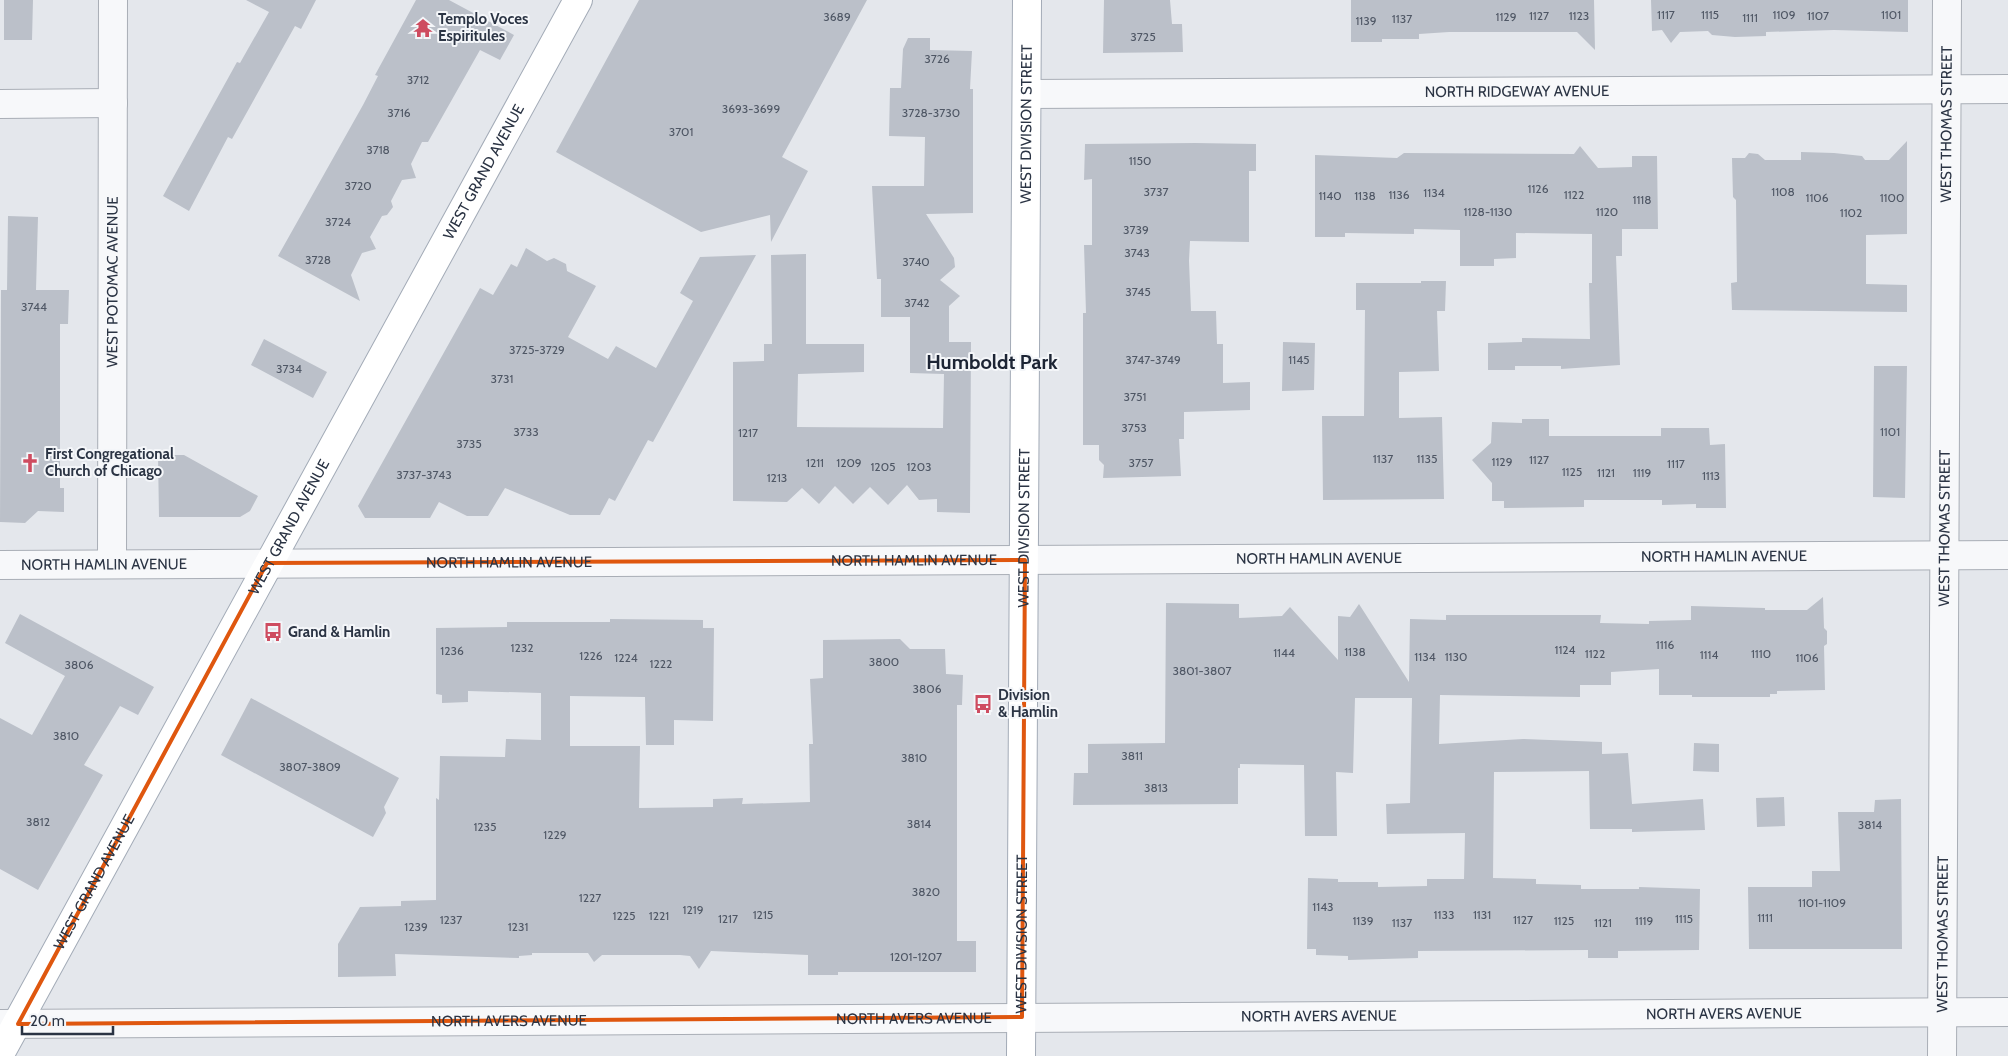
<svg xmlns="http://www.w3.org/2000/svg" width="2008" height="1056" viewBox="0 0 2008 1056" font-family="Cabin,sans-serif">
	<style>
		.building { fill: #bbc0c9 }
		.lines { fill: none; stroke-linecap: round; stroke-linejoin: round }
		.minor-casing { stroke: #a9aeb6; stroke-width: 30 }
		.major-casing { stroke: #a3abb7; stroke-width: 30 }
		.minor { stroke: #f7f8fa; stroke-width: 28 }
		.major { stroke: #fff; stroke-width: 28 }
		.marked { fill: none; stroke: #df570f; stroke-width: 4; stroke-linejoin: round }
		.labels { text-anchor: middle; stroke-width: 4; stroke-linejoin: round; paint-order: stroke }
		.number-label { font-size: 12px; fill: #4f5765 }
		.poi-label { font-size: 15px; font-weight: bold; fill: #2b3444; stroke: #f4f6f9; text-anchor: start }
		.street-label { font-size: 15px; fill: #2b3444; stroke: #f4f6f9 }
		.district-label { font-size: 20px; font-weight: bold; fill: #1d2535; stroke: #f4f6f9 }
	</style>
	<rect width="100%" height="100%" fill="#e4e7ec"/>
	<!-- building -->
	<path class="building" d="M4,0H33L32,40H4Z
		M246,0H316L301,29L295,26L232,139L228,137L189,211L163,196L237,62L240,63L269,12Z
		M416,0H449L514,35L500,60L480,50L428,142H422L411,164L416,178L402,180L391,201L393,207L387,215L382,216L370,237L376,249L362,253L351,275L360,301L278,256L363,105L378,76L375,75Z
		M639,0H867L782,157L808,171L771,242L770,215L701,232L556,152Z
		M1104,0H1170L1172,24H1182L1183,52L1103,53Z
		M1351,0H1594L1595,50L1577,32H1449L1419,34V39H1382V42H1351Z
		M1651,0H1908V32L1834,30L1766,32V36L1735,37L1712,35L1708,31L1680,32L1671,43L1662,30L1652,31Z
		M908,38H930V50L972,51L970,89H973V213L926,214L954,258L955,267L940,280L960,296L949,306V342H971L970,513L937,512V499L919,500L907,485L888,505L870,487L853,504L835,486L819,504L802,488L787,502L733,501V362L764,361V344H772L771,255L806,254V344H864V372L798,374L797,427L943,428L944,374L910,373V317H881V279H877L872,186H924L925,137L889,136L890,88H901L903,49Z
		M1907,141V234L1866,235V284L1907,285V312L1732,310L1731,283L1737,282L1736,200L1733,197L1732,158H1745L1749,153L1758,154L1765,160H1801V152L1834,153L1862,156L1865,160H1889Z
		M1195,143L1256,144V171H1249V242L1190,241L1189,261L1191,311H1216L1217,344H1223V383L1250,382V410L1184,412V439H1179L1181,476L1103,478L1104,465L1099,460V445H1083V313H1086L1084,245H1092V179L1084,180L1085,144Z
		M1580,146L1598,168L1632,167V156H1657L1658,229H1622V256H1616L1620,365L1561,369V366H1515V370H1488V343L1522,342V338L1590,339L1589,283H1592V234L1516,233V258L1494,259V266H1460V230L1414,229V234L1345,233V237H1315V155L1397,158L1404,153L1574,154Z
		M8,216L38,217L36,290H69L68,324H60V488H64V512L38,511L25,523L0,522L1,290H7Z
		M526,248L547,261L554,258L566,264L567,271L596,286L568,337L608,359L616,346L656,368L693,301L680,293L700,257L756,255L653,442L648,440L615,501L609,498L600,515H570L505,488L488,516H467L439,502L430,518H365L358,506L480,288L493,295L511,264L517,267Z
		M1421,281H1446L1445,311H1437L1439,371L1399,372V418L1442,417L1444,499L1323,500L1322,416H1364L1365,310H1356V283H1421Z
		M264,339L327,372L313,398L251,365Z
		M1283,342L1315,343L1314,390L1282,391Z
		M1874,366H1907L1905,498L1873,497Z
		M1522,419H1549V436H1661V428H1709L1710,445L1725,444L1726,508H1696V504L1662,505V500H1584V507L1504,508V501H1492V483L1472,460L1491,443L1492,422L1522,423Z
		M158,455H184L258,496L250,511L240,517H159Z
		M1823,597L1824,628L1827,631V644L1824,646L1825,690L1777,691V694H1770V697H1692V695H1659V669L1611,672V685H1580V697L1440,695L1439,744L1523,739L1602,742V754L1628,753L1632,804L1703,799L1705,830L1632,832V829H1590L1589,771L1494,772L1493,878L1536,879V884L1581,885V889H1639V887L1700,889L1699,950L1618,951V958H1588V950L1418,951V958L1348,960V956L1316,955V949H1307L1308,878L1338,879V882H1378V887L1427,886V879H1464L1465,833L1387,834L1386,804L1410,803L1412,698H1355L1353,773L1336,772L1337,836H1305L1304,765L1240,764V768H1238V804L1073,805L1074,773H1088V744L1165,743L1166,603L1239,604V618L1282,616L1290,607L1338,660V616L1350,617L1359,604L1409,682L1410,619L1446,620V615H1601L1600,623L1649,624V621L1691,620V606L1765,608V610H1807Z
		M20,614L154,687L138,715L120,706L84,765L103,775L38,890L0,869V718L32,735L65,676L5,643Z
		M610,619L703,620V628H714L713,721L674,720V745H646L645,697L570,696V746H640L639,808L713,807V799L743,798L742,804L810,802L809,744H813L810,679L823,678V640L900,639L910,649H945L946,674L963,675L962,705H957V941H976V972H838V975H808V955L711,951L699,969L690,956L680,955H602L594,962L588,953H532V955L519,956V958L395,954L396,976L338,977V944L360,907L401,906V901L436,900V798L439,800L440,756L505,757L506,739L541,740V693L468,691V702L442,703V695L436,694V628L507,627V622H610Z
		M251,698L399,778L384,807L386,813L373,837L221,755Z
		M1694,743L1719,744V772L1693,771Z
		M1784,797L1785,826L1757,827L1756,798Z
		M1901,799L1902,949H1749L1748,887H1812V871H1840L1838,812H1874L1875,800Z"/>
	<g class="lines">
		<!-- minor casing -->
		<g class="minor-casing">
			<g id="minor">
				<path id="s1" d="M1027,94L2008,89"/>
				<path d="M0,104L113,103"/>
				<path id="s2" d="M112,564L113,0"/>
				<path id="s3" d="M0,565L2008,555"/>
				<path id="s4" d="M0,1024L2008,1012"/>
				<path id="s5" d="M1942,1056L1947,0"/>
			</g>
		</g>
		<!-- major casing -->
		<g class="major-casing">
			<g id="major">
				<path id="s6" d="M0,1054L578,0"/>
				<path id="s7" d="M1021,1056L1027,0"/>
			</g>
		</g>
		<!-- minor -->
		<use href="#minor" class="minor"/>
		<!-- major -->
		<use href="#major" class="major"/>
	</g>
	<!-- marked area -->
	<path class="marked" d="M1025,560L1022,1017L18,1024L267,563Z"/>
	<!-- icons -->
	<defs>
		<g id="temple-bare" transform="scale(1.5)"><path d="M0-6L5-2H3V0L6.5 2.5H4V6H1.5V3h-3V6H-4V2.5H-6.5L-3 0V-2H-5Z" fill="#ce4c60" stroke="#f4f6f9" stroke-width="2.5" paint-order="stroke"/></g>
		<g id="church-bare" transform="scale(1.5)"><path d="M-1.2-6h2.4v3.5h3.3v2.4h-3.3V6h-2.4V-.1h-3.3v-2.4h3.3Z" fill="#ce4c60" stroke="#f4f6f9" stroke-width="2.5" paint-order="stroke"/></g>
		<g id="bus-bare" transform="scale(1.5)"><path d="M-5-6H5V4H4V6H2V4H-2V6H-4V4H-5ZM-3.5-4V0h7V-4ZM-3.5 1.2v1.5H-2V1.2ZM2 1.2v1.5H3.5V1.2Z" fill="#ce4c60" stroke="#f4f6f9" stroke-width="2.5" paint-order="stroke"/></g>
	</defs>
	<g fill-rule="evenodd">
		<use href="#temple-bare" x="423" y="28"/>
		<use href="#church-bare" x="30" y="463"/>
		<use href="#bus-bare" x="273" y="632"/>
		<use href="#bus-bare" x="983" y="704"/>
	</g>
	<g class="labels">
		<!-- number labels -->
		<g class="number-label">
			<text x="1666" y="19">1117</text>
			<text x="1710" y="19">1115</text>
			<text x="1784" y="19">1109</text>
			<text x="1891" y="19">1101</text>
			<text x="1539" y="20">1127</text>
			<text x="1579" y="20">1123</text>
			<text x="1818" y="20">1107</text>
			<text x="837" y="21">3689</text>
			<text x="1506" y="21">1129</text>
			<text x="1750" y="22">1111</text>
			<text x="1402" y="23">1137</text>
			<text x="1366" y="25">1139</text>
			<text x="1143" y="41">3725</text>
			<text x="937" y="63">3726</text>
			<text x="418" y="84">3712</text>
			<text x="751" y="113">3693-3699</text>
			<text x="399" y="117">3716</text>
			<text x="931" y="117">3728-3730</text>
			<text x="681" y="136">3701</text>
			<text x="378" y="154">3718</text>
			<text x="1140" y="165">1150</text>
			<text x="358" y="190">3720</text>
			<text x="1538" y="193">1126</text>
			<text x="1156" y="196">3737</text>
			<text x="1783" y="196">1108</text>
			<text x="1434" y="197">1134</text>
			<text x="1399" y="199">1136</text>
			<text x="1574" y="199">1122</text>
			<text x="1330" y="200">1140</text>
			<text x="1365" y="200">1138</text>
			<text x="1817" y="202">1106</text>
			<text x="1892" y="202">1100</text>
			<text x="1642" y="204">1118</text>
			<text x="1488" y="216">1128-1130</text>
			<text x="1607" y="216">1120</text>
			<text x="1851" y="217">1102</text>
			<text x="338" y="226">3724</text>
			<text x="1136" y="234">3739</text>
			<text x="1137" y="257">3743</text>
			<text x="318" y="264">3728</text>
			<text x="916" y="266">3740</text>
			<text x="1138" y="296">3745</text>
			<text x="917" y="307">3742</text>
			<text x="34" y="311">3744</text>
			<text x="537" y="354">3725-3729</text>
			<text x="1153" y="364">3747-3749</text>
			<text x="1299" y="364">1145</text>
			<text x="289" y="373">3734</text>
			<text x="502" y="383">3731</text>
			<text x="1135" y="401">3751</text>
			<text x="1134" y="432">3753</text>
			<text x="526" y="436">3733</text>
			<text x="1890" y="436">1101</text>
			<text x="748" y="437">1217</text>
			<text x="469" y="448">3735</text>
			<text x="1383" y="463">1137</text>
			<text x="1427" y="463">1135</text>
			<text x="1539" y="464">1127</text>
			<text x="1502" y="466">1129</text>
			<text x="815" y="467">1211</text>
			<text x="849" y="467">1209</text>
			<text x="1141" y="467">3757</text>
			<text x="1676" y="468">1117</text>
			<text x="883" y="471">1205</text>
			<text x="919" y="471">1203</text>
			<text x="1572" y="476">1125</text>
			<text x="1606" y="477">1121</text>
			<text x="1642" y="477">1119</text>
			<text x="424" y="479">3737-3743</text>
			<text x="1711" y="480">1113</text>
			<text x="777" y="482">1213</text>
			<text x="1665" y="649">1116</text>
			<text x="522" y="652">1232</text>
			<text x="1565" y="654">1124</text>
			<text x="452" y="655">1236</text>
			<text x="1355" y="656">1138</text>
			<text x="1284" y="657">1144</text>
			<text x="1595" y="658">1122</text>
			<text x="1761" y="658">1110</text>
			<text x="1709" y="659">1114</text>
			<text x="591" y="660">1226</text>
			<text x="1425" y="661">1134</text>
			<text x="1456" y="661">1130</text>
			<text x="626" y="662">1224</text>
			<text x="1807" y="662">1106</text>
			<text x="884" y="666">3800</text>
			<text x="661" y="668">1222</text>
			<text x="79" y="669">3806</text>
			<text x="1202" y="675">3801-3807</text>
			<text x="927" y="693">3806</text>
			<text x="66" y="740">3810</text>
			<text x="1132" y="760">3811</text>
			<text x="914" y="762">3810</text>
			<text x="310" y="771">3807-3809</text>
			<text x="1156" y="792">3813</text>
			<text x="38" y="826">3812</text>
			<text x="919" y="828">3814</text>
			<text x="1870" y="829">3814</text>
			<text x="485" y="831">1235</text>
			<text x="555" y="839">1229</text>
			<text x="926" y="896">3820</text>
			<text x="590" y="902">1227</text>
			<text x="1822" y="907">1101-1109</text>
			<text x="1323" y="911">1143</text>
			<text x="693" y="914">1219</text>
			<text x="763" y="919">1215</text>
			<text x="1444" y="919">1133</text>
			<text x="1482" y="919">1131</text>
			<text x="624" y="920">1225</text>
			<text x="659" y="920">1221</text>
			<text x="1765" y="922">1111</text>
			<text x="728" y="923">1217</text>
			<text x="1684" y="923">1115</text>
			<text x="451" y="924">1237</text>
			<text x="1523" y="924">1127</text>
			<text x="1363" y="925">1139</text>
			<text x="1564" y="925">1125</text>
			<text x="1644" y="925">1119</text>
			<text x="1402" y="927">1137</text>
			<text x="1603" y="927">1121</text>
			<text x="416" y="931">1239</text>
			<text x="518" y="931">1231</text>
			<text x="916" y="961">1201-1207</text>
		</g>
		<!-- poi labels -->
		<g class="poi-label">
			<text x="438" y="24">Templo Voces<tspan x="438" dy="17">Espiritules</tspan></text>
			<text x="45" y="459">First Congregational<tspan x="45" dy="17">Church of Chicago</tspan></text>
			<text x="288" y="637">Grand &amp; Hamlin</text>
			<text x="998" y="700">Division<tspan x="998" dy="17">&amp; Hamlin</tspan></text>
		</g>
		<!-- street labels -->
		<g class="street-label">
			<text dy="5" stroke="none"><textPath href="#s1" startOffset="490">NORTH RIDGEWAY AVENUE</textPath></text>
			<text dy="5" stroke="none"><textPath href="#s7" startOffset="932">WEST DIVISION STREET</textPath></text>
			<text dy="5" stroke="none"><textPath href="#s5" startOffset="932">WEST THOMAS STREET</textPath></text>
			<text dy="5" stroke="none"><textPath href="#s6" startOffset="1006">WEST GRAND AVENUE</textPath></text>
			<text dy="5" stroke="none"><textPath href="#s2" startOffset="282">WEST POTOMAC AVENUE</textPath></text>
			<text dy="5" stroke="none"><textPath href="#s6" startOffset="601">WEST GRAND AVENUE</textPath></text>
			<text dy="5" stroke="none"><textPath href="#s7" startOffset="528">WEST DIVISION STREET</textPath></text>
			<text dy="5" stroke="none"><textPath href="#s5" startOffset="528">WEST THOMAS STREET</textPath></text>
			<text dy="5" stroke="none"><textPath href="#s3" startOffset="1724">NORTH HAMLIN AVENUE</textPath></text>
			<text dy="5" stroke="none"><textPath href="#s3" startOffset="1319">NORTH HAMLIN AVENUE</textPath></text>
			<text dy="5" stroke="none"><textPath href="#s3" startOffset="914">NORTH HAMLIN AVENUE</textPath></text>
			<text dy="5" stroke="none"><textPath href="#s3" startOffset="509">NORTH HAMLIN AVENUE</textPath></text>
			<text dy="5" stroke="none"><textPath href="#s3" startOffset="104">NORTH HAMLIN AVENUE</textPath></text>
			<text dy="5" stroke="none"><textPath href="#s6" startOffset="196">WEST GRAND AVENUE</textPath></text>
			<text dy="5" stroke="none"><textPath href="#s7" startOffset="122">WEST DIVISION STREET</textPath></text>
			<text dy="5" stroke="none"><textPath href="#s5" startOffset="122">WEST THOMAS STREET</textPath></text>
			<text dy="5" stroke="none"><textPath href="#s4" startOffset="1724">NORTH AVERS AVENUE</textPath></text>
			<text dy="5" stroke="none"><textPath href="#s4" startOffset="1319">NORTH AVERS AVENUE</textPath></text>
			<text dy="5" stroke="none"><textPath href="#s4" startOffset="914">NORTH AVERS AVENUE</textPath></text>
			<text dy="5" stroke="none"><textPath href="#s4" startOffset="509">NORTH AVERS AVENUE</textPath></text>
		</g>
		<!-- district labels -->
		<g class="district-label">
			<text x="992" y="369">Humboldt Park</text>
		</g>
	</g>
	<!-- scale -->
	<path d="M22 1026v8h91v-8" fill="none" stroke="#2b3444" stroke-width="2.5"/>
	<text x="30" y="1026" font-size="15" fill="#2b3444" stroke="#f4f6f9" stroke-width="4" paint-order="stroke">20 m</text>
</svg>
